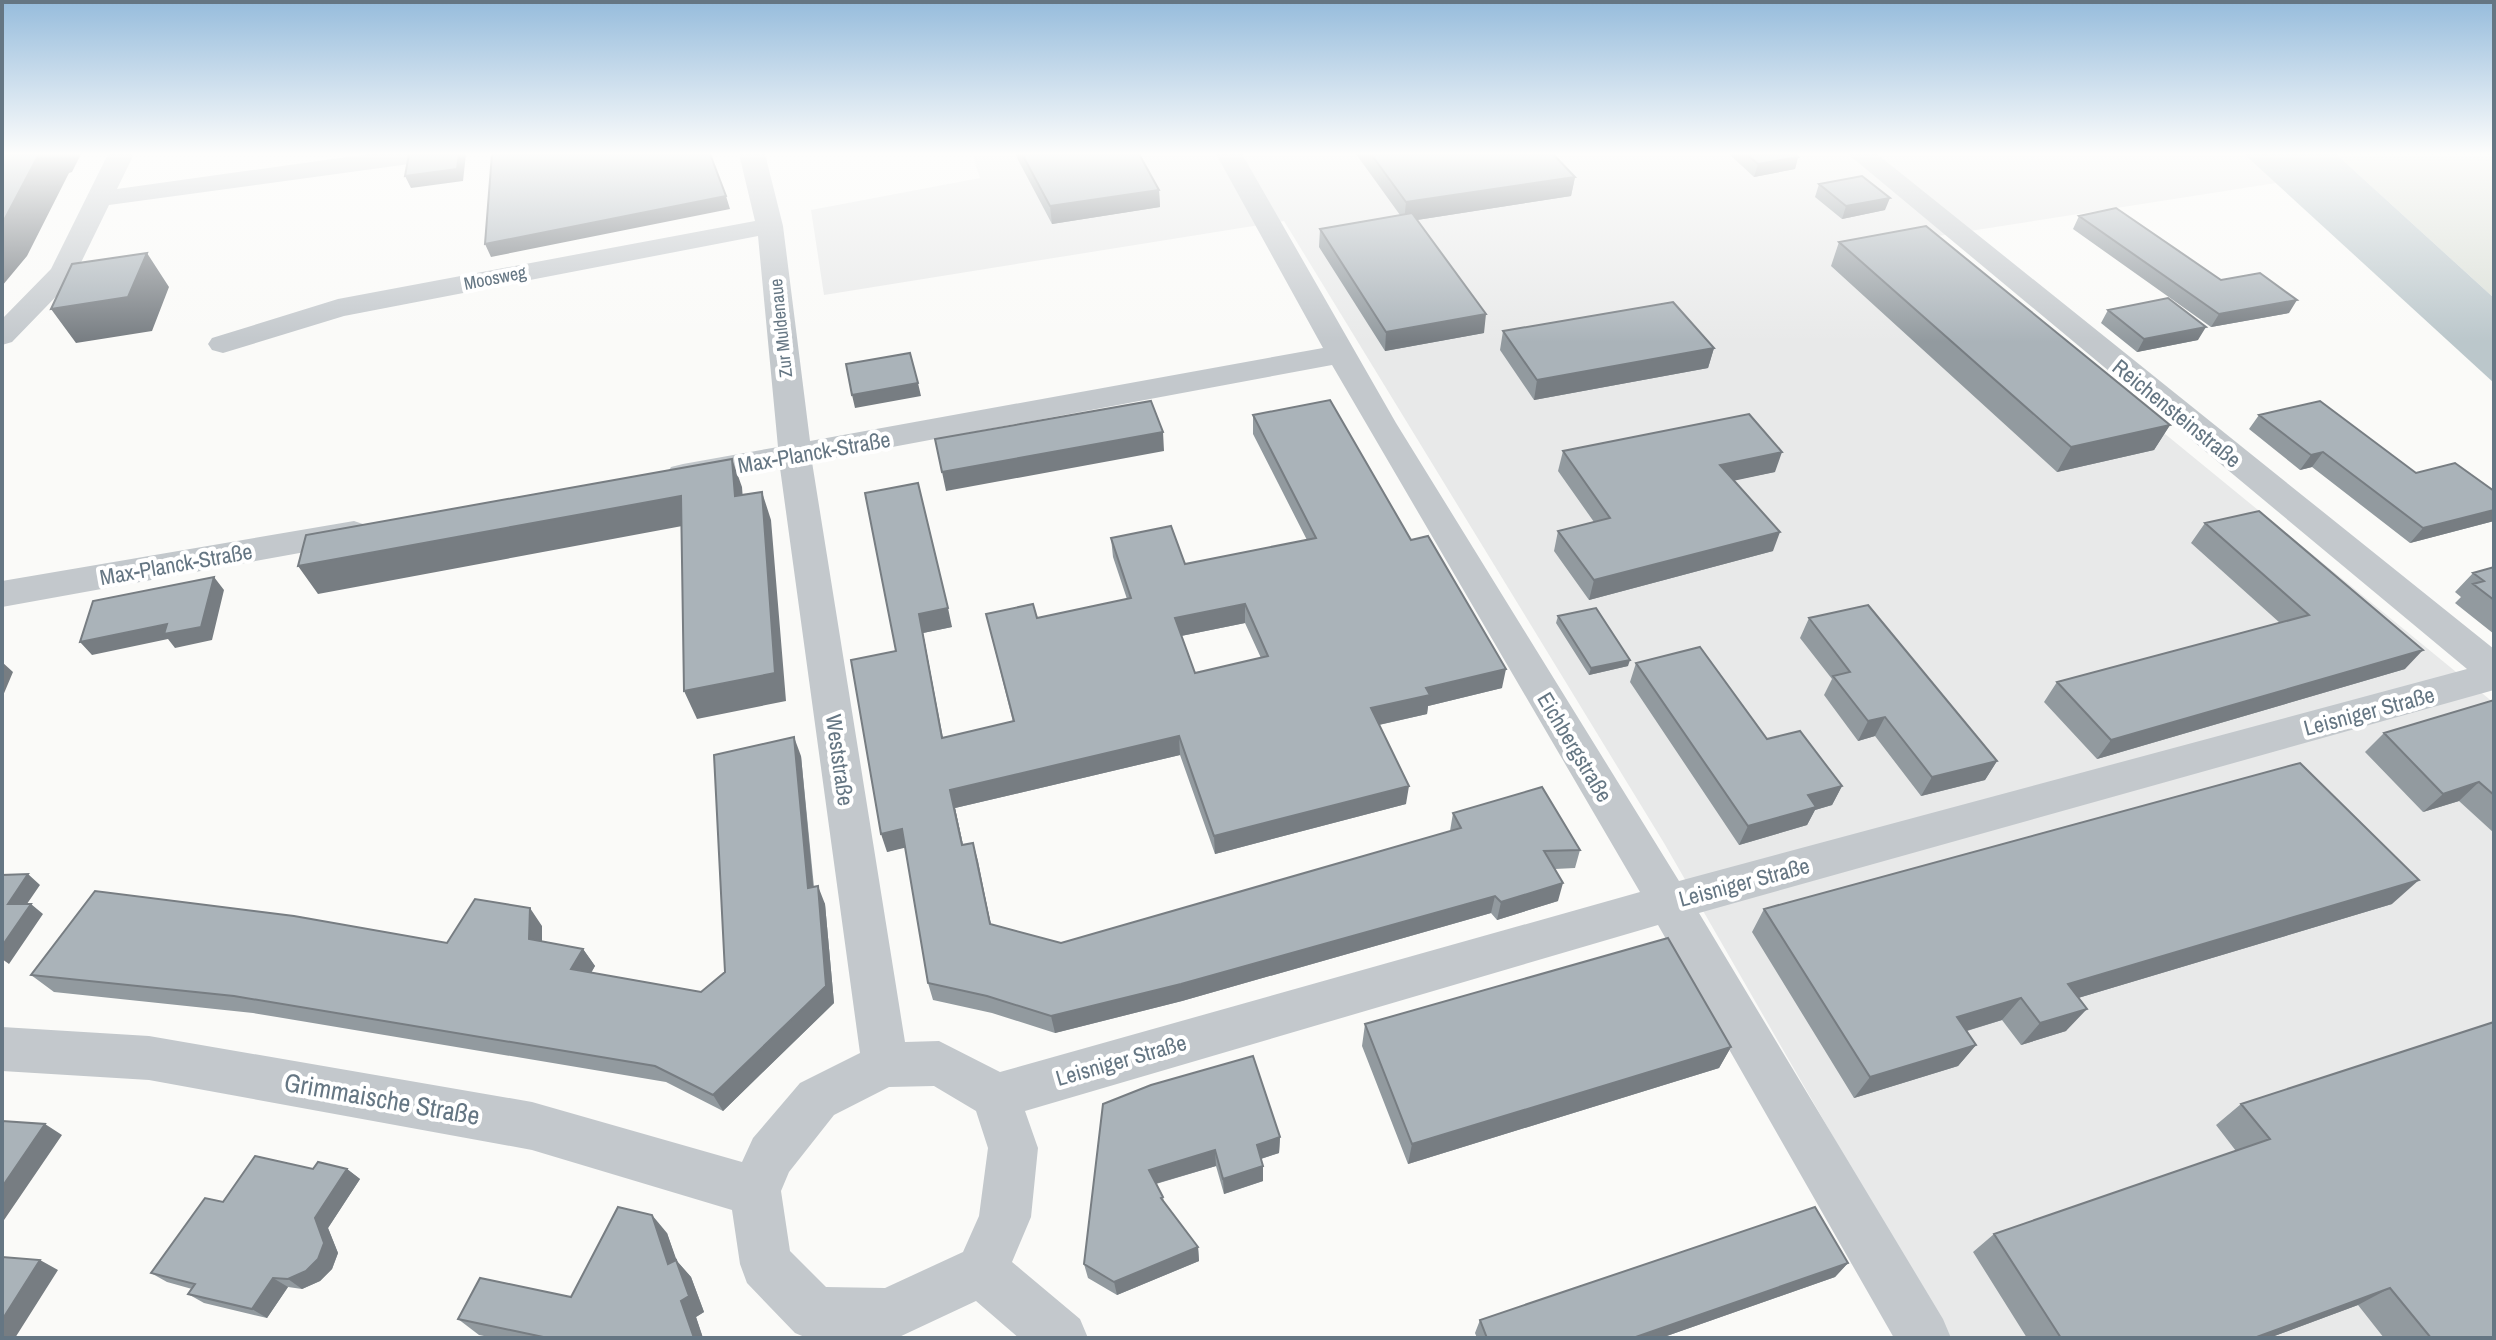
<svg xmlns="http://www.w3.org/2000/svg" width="2496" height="1340" viewBox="0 0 2496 1340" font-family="'Archivo Narrow',sans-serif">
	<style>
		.built { fill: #e8e9e9 }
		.green { fill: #dadfd7 }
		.water { fill: #bbc7cb }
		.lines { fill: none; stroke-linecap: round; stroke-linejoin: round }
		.minor { fill: #c3c8cc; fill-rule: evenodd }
		.wall { fill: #929a9f; fill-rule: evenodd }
		.shaded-wall { fill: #777d82 }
		.building { fill: #aab3b9; stroke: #777d82; stroke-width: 2; fill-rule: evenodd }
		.labels { text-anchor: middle; stroke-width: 8; stroke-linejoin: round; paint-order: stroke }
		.far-street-label { font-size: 18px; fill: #657683; stroke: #fff }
		.street-label { font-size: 22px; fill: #657683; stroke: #fff }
		.near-street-label { font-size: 26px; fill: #657683; stroke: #fff }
	</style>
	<rect width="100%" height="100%" fill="#fafaf8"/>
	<!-- built -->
	<path class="built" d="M972,154H2244L2276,183L1938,236L2159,429L2494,703V1338H1949L1664,843L1284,221L824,295L811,210L980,178Z"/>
	<!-- green -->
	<path class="green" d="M2336,154H2494V298Z"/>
	<!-- water -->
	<path class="water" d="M2244,154H2336L2494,298V383Z"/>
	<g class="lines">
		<!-- minor -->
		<path class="minor" d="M108,154H134L117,189L368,154H437L433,159L424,162L109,205L73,279L12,342L2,345V319L51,269Z
			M739,154H765L783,226L810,441L1323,348L1216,154H1242L1396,423L1679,881L2467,669L1848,154H1877L2494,649V690L1699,913L1943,1319L1951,1338H1894L1658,925L1025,1111L1038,1148L1031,1217L1012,1262L1080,1319L1088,1338H1019L976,1301L897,1338H807L795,1333L747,1283L740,1264L732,1210L532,1150L149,1080L2,1071V1027L149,1036L532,1102L742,1162L753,1138L800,1083L860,1053L780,468L683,486L671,483L666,475L671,467L683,464L778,447L758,236L344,316L223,353L212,350L208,344L212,338L338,299L755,221ZM1332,365L1640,892L1000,1072L939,1041L905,1042L812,462ZM934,1086L976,1111L988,1148L979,1216L963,1252L885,1288L826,1287L790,1251L781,1191L789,1172L834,1115L889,1087Z
			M354,521L366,525L371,533L366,541L2,607V581Z"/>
	</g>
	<!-- wall -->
	<path class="wall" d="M1015,154H1139L1159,190L1160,207L1052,224Z
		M1356,154H1553L1575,177L1571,196L1417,220L1484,333L1385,351L1319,247L1320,229L1400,215Z
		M1729,154H1795L1798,157L1795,169L1754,177Z
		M1819,184L1885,210L1842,219L1815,197Z
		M2079,216L2289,313L2211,327L2073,229Z
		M1839,242L2170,425L2154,450L2057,472L1831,266Z
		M2108,310L2198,340L2137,352L2101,323Z
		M1503,331L1714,348L1708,368L1534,400L1500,350Z
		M1253,415L1411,540L1502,688L1428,706L1427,714L1379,725L1406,804L1215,854L1180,755L955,808L963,845L973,843L991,924L1061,943L1450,831L1453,813L1580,850L1575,868L1555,869L1558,901L1497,920L1491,913L1182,1001L1055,1033L992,1013L933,1000L928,983L905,847L887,852L896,651L865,493L952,627L923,633L943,738L1013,722L986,614L1037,618L1127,599L1113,557L1111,538L1185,564L1307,540L1253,434ZM1245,623L1261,658L1195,673L1181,636Z
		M2259,415L2416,473L2494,491V521L2410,543L2312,467L2300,470L2249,429Z
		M1563,451L1775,472L1734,480L1773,551L1589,600L1554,551L1558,531L1594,522L1558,471Z
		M2205,523L2405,669L2097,759L2044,702L2057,682L2280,623L2191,543Z
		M2494,567V634L2455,603L2461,597L2455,592L2473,573Z
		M1558,616L1628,666L1589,675L1556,623Z
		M1809,618L1997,761L1985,780L1921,796L1875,736L1858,741L1824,695L1832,679L1800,638Z
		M1636,663L1767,739L1842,786L1832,805L1815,810L1807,825L1739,845L1630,682Z
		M2494,700V833L2459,801L2423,812L2365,752L2384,733Z
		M801,756L814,887L825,904L834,1003L723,1111L666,1082L253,1013L54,992L31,975L447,943L542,926V941L583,949L595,966L591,973L701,992L725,972Z
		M2392,904L2078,998L2066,1031L2021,1045L2002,1020L1967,1031L1976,1045L1958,1066L1854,1098L1752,932L1764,909Z
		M1365,1024L1731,1047L1719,1068L1408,1164L1362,1046Z
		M1253,1056L1280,1137L1279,1153L1261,1159L1263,1181L1224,1194L1216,1166L1156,1184L1163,1197L1164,1203L1198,1247L1199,1261L1117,1295L1088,1278L1084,1264Z
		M2241,1104L2494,1338H2384L2358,1305L2269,1338H2027L1973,1252L1994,1234L2236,1151L2216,1125Z
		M313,1169H347L360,1179L328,1228L338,1253L332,1269L320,1281L302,1289L288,1287L267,1318L204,1303L188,1294L192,1289L167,1282L151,1273L223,1202Z
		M667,1233L676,1260L691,1277L704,1312L696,1317L703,1338H494L479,1335L458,1319L571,1297Z
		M1848,1263L1835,1277L1661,1338H1477L1475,1333L1480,1320Z"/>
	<!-- shaded-wall -->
	<path class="shaded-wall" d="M39,154H81L72,172L69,173L27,256L2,286V224Z
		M459,154H466L463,181L411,188L405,176Z
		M1798,157L1795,169L1754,177L1758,164Z
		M1575,177L1571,196L1404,222L1406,202Z
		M1159,190L1160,207L1052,224L1050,206Z
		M726,196L730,209L491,257L485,244Z
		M1890,198L1885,210L1842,219L1846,206Z
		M147,253L169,287L152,331L76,343L51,309Z
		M2297,300L2289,313L2211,327L2219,314Z
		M1486,314L1484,333L1385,351L1386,332Z
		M2206,327L2198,340L2137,352L2144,339Z
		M1714,348L1708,368L1534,400L1537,380Z
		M918,383L921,396L855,408L852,395Z
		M2170,425L2154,450L2057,472L2071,447Z
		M1163,432L1164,451L946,491L942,472Z
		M1782,452L1775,472L1714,485L1720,465Z
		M2323,452L2312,467L2300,470L2311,455Z
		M732,459L742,487L745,525L735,496Z
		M762,492L771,520L786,701L697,719L684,691Z
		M681,496L693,524L318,594L298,566Z
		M2494,510V521L2410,543L2423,528Z
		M1780,532L1773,551L1589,600L1594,580Z
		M214,577L224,590L212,640L175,648L168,639L92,655L80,642Z
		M1245,604V623L1176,637L1175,618Z
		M948,608L952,627L923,633L946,757L942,738L919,614Z
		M2423,650L2405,669L2097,759L2111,740Z
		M1630,660L1628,666L1589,675L1591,668Z
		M2,662L13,672L2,698Z
		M1506,669L1502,688L1428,706L1427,714L1369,727L1371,708L1426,688Z
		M1885,717L1875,736L1858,741L1868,721Z
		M1179,736L1180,755L955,808L967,863L950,790Z
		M794,737L801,756L815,906L808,888Z
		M1997,761L1985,780L1921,796L1932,777Z
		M2479,782L2459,801L2423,812L2443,794Z
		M1409,786L1406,804L1215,854L1214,836Z
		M1842,786L1832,805L1815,810L1807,825L1739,845L1748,826L1808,795Z
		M902,829L908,847L887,852L881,834Z
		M973,843L978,861L994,941L990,924Z
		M28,874L40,885L20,914L8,904Z
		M2419,880L2392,904L2048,1007L2068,984Z
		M1563,883L1558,901L1497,920L1501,902Z
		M818,886L825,904L834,1003L723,1111L713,1095Z
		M1495,896L1491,913L1182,1001L1055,1033L1051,1016Z
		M31,904L43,914L9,964L2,959V946Z
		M530,908L542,926V956L529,939Z
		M583,949L595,966L583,986L571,969Z
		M2021,998L2002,1020L1939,1039L1957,1017Z
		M2087,1009L2066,1031L2021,1045L2040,1023Z
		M1976,1045L1958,1066L1854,1098L1870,1077Z
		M1731,1047L1719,1068L1408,1164L1412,1144Z
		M45,1124L62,1135L2,1223V1187Z
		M1280,1137L1279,1153L1257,1160V1145Z
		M1215,1150L1216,1166L1151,1185L1149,1170Z
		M1263,1166V1181L1224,1194L1223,1179Z
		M347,1169L360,1179L328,1228L338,1253L332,1269L320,1281L302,1289L288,1279L315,1218Z
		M652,1215L667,1233L684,1281L668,1264Z
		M1198,1247L1199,1261L1117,1295L1114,1282Z
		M40,1260L58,1270L15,1338H2V1320Z
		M676,1260L691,1277L704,1312L696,1317L703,1338H694L681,1301Z
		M1848,1263L1835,1277L1661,1338H1633Z
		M273,1278L288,1287L267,1318L252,1309Z
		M2390,1288L2358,1305L2269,1338H2254Z"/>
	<!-- building -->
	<path class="building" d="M2,154H39L2,224Z
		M409,154H459L457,169L405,176Z
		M492,154H710L726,196L485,244Z
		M1022,154H1139L1159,190L1050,206Z
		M1371,154H1553L1575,177L1406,202Z
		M1746,154H1795L1798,157L1758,164Z
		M1862,176L1890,198L1846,206L1819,184Z
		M2116,208L2221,280L2260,273L2297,300L2219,314L2079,216Z
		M1412,213L1486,314L1386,332L1320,229Z
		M1926,226L2170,425L2071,447L1839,242Z
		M147,253L128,297L51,309L72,264Z
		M2168,298L2206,327L2144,339L2108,310Z
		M1673,302L1714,348L1537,380L1503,331Z
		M910,353L918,383L852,395L846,364Z
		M1330,400L1411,540L1428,536L1506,669L1426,688L1430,695L1371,708L1409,786L1214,836L1179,736L950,790L962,845L973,843L990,924L1061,943L1461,828L1453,813L1542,787L1580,850L1544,851L1563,883L1501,902L1495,896L1181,984L1051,1016L987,996L928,983L902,829L881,834L851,660L896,651L865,493L918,483L948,608L919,614L942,738L1014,721L986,614L1033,604L1037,618L1131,598L1111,538L1171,526L1185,564L1316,538L1253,415ZM1245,604L1268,656L1195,673L1175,618Z
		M1151,401L1163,432L942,472L935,439Z
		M2320,401L2416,473L2455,463L2494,491V510L2423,528L2323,452L2311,455L2259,415Z
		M1749,414L1782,452L1720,465L1780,532L1594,580L1558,531L1610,518L1563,451Z
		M732,459L735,496L762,492L775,673L684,691L681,496L298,566L306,535Z
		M2259,511L2423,650L2111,740L2057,682L2309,615L2205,523Z
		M2494,567V600L2473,584L2484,581L2473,573Z
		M214,577L201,627L164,634L167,624L80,642L93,601Z
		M1868,605L1997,761L1932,777L1885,717L1868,721L1833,676L1850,672L1809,618Z
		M1596,608L1630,660L1591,668L1558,616Z
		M1700,647L1767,739L1800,731L1842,786L1808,795L1816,807L1748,826L1636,663Z
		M2494,700V795L2479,782L2443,794L2384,733Z
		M794,737L808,888L818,886L826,986L713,1095L655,1066L234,996L31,975L95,891L294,916L447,943L475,899L530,908L529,939L583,949L571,969L701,992L725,972L714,755Z
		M2300,763L2419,880L2068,984L2087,1009L2040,1023L2021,998L1957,1017L1976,1045L1870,1077L1764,909Z
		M28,874L8,904H31L2,946V875Z
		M1668,938L1731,1047L1412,1144L1365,1024Z
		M2494,1022V1338H2431L2390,1288L2254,1338H2061L1994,1234L2270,1139L2241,1104Z
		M1253,1056L1280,1137L1257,1145L1263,1166L1223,1179L1215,1150L1149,1170L1163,1197L1161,1198L1198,1247L1114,1282L1084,1264L1103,1104L1151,1085Z
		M2,1121L45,1124L2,1187Z
		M255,1156L313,1169L318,1162L347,1169L315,1218L324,1243L318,1259L306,1271L288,1279L273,1278L252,1309L188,1294L195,1284L151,1273L205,1198L223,1202Z
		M618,1207L652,1215L668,1264L676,1260L689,1296L681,1301L694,1338H548L458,1319L480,1278L571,1297Z
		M1815,1207L1848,1263L1633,1338H1487L1480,1320Z
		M2,1257L40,1260L2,1320Z"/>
	<!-- sky -->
	<linearGradient id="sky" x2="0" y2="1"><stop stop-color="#96bcdc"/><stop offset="0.45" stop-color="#fdfdfc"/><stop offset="1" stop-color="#fdfdfc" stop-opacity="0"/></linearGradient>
	<rect width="2496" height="342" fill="url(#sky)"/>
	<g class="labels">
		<!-- far-street labels -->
		<g class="far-street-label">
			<text transform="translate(495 278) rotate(-11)" y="6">Moosweg</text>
			<text transform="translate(781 328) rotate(-96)" y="6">Zur Muldenaue</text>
		</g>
		<!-- street labels -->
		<g class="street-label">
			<text transform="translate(2177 413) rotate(39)" y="8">Reichensteinstraße</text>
			<text transform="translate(814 452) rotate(-10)" y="8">Max-Planck-Straße</text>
			<text transform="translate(176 564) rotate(-10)" y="8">Max-Planck-Straße</text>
			<text transform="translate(2369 711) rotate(-15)" y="8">Leisniger Straße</text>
			<text transform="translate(1575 747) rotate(59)" y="8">Eichbergstraße</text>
			<text transform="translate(840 760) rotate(82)" y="8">Weststraße</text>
			<text transform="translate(1744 882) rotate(-15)" y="8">Leisniger Straße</text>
			<text transform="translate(1121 1060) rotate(-16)" y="8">Leisniger Straße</text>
		</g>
		<!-- near-street labels -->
		<g class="near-street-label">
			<text transform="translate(382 1099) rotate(10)" y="9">Grimmaische Straße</text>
		</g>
	</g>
	<!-- border -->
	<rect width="2496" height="1340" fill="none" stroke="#657683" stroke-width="8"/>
</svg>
